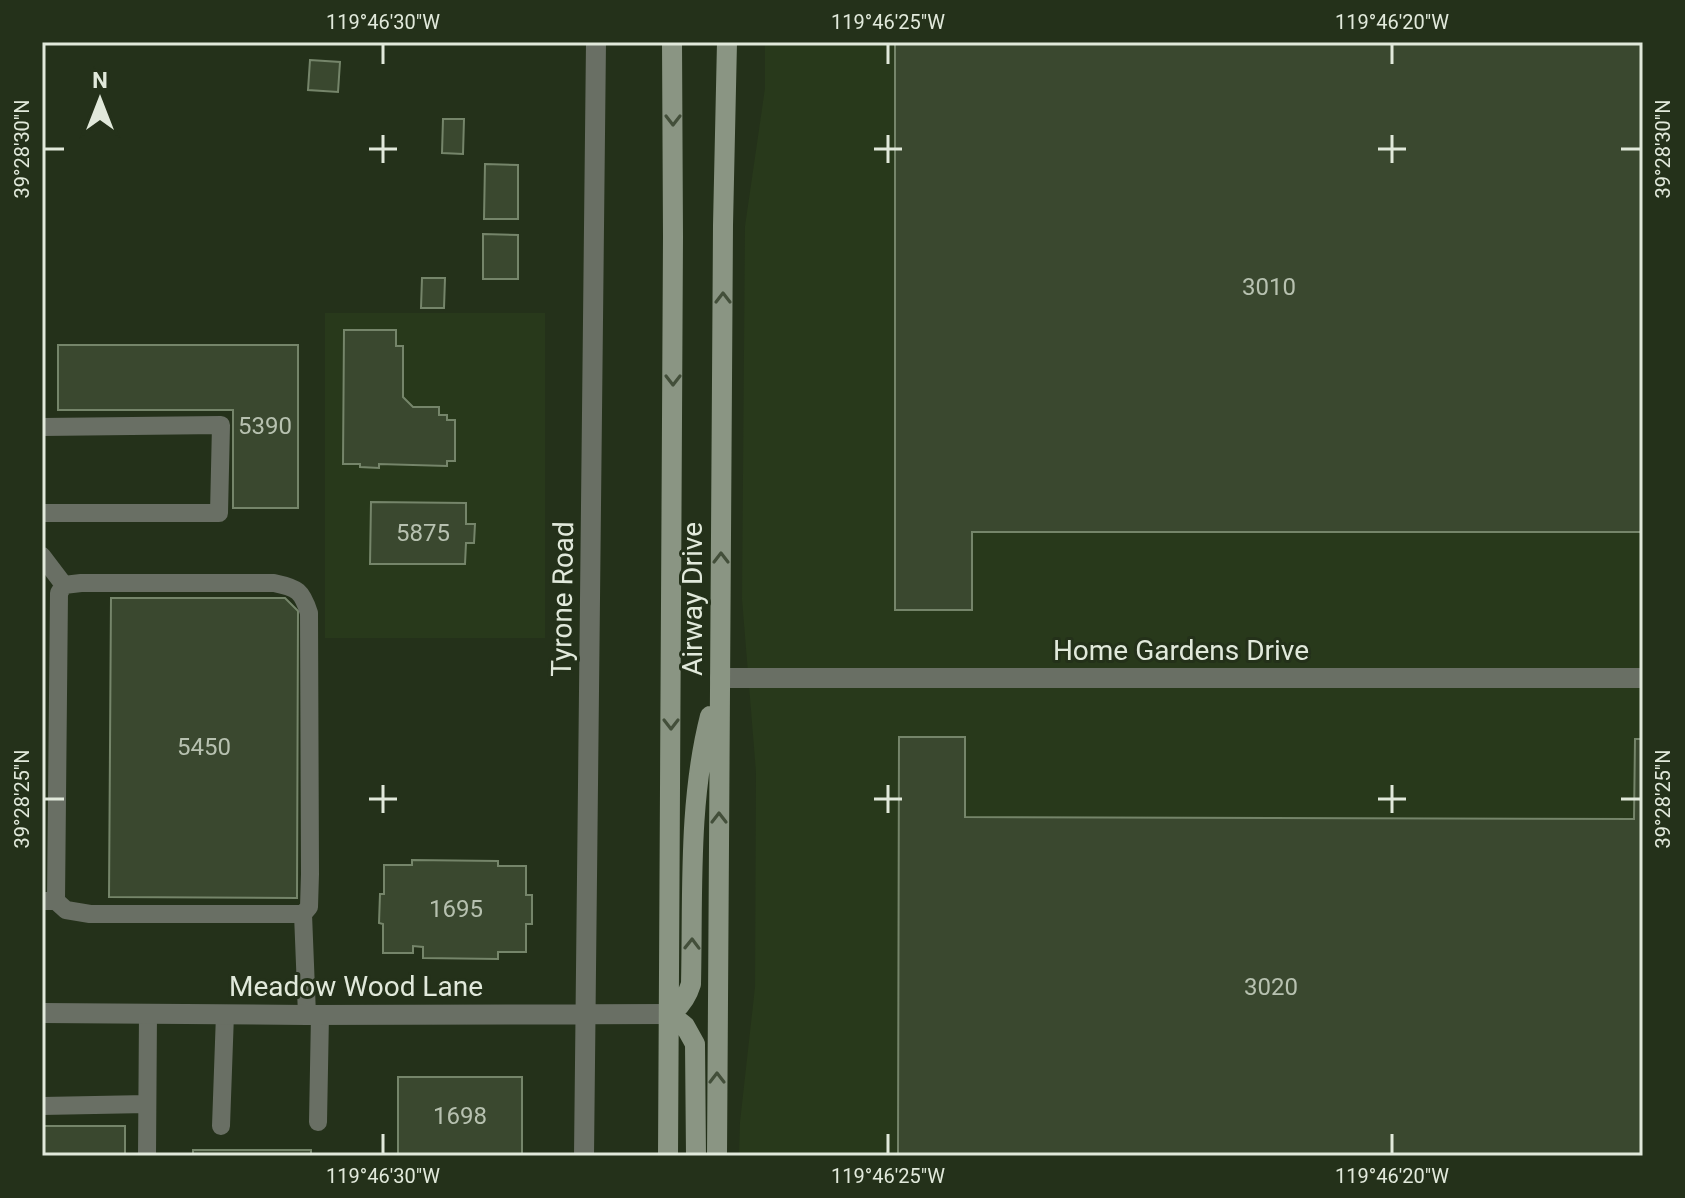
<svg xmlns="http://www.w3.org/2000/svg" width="1685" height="1198" viewBox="0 0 1685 1198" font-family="Roboto,sans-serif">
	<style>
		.built { fill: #28391b }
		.building { fill: #3a482f; stroke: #75856a; stroke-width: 2 }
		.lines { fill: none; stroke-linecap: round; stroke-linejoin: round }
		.lane { stroke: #696f64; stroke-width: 18 }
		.street { stroke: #696f64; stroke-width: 20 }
		.secondary { stroke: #8a9583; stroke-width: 20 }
		.oneway { stroke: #434f3a }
		.ticks { fill: none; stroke: #e1e9db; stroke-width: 3 }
		.labels { text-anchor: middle; stroke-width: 6; stroke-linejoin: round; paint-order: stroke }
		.number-label { font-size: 24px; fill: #b7c1b0 }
		.street-label { font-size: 28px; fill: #e1e9db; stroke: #24311a }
		.neatline { fill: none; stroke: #e1e9db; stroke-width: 3 }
		.ticks-label { font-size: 20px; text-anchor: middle; fill: #e1e9db }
	</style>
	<rect width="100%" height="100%" fill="#24311a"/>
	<!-- built -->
	<path class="built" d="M765,42H1643V1156H739L740,1122L755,987L756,772L742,599L745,226L765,88Z
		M325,313H545V638H325Z"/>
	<!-- building -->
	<path class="building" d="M895,42H1643V532H972V610H895Z
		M310,60L340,62L338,92L308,90Z
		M443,119H464L463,154L442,153Z
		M485,164L518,165V219H484Z
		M483,234L518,235V279H483Z
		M422,278H445L444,308H421Z
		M344,330H396V346H403V397L413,407H439V415H447V420H455V461H447V466L379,464V468L360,467V464H343Z
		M58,345H298V508H233V410H58Z
		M371,502L466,503V524H475L474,543H466L465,564H370Z
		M111,598H285L298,611L297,898L109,897Z
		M899,737H965V817L1634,819L1635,739H1643V1156H898Z
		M412,860L498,861V866H526V895H532V924H526V952H498V959L423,958V947L413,946V953H383V924L379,923L380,894H384V865H412Z
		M398,1077H522V1156H398Z
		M42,1126H125V1156H42Z
		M193,1150H311V1156H193Z"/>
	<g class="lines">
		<!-- lane -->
		<path class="lane" d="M42,427L221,425L219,513H42
			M42,556L64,585L59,593L56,901H42
			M64,585L81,583H274C298,588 302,591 309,613L310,874L309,907L303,914
			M56,901L66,910L90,914H303L307,1015
			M42,1106L147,1104
			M318,1122L320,1015
			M221,1126L225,1014
			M147,1156L148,1013"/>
		<!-- street -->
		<path class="street" d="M720,678H1643
			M42,1013L307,1015L670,1014
			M584,1156L596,42"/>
		<!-- secondary -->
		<path class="secondary" d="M668,1156L673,237L672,42
			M696,1156L695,1044L685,1026L670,1014C681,1006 687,997 691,984C693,895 688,802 710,716
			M717,1156L723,225L727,42"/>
	</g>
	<!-- one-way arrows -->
	<defs><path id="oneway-chevron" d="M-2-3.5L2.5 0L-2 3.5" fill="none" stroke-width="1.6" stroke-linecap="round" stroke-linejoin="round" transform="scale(2)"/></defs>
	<g class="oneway">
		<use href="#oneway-chevron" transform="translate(673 120) rotate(90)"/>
		<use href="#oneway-chevron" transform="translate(723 298) rotate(-90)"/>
		<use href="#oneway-chevron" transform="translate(673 380) rotate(90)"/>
		<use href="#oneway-chevron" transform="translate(721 558) rotate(-90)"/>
		<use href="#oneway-chevron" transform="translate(671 724) rotate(90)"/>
		<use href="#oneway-chevron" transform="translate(719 818) rotate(-90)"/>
		<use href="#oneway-chevron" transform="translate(692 944) rotate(-89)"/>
		<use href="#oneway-chevron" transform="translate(717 1078) rotate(-90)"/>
	</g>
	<!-- ticks -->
	<path class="ticks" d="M383,44V64M888,44V64M1392,44V64M383,135V163M888,135V163M1392,135V163M44,149H64M369,149H397M874,149H902M1378,149H1406M1621,149H1641M383,785V813M888,785V813M1392,785V813M44,799H64M369,799H397M874,799H902M1378,799H1406M1621,799H1641M383,1134V1154M888,1134V1154M1392,1134V1154"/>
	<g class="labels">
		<!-- number labels -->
		<g class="number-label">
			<text x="1269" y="295">3010</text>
			<text x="265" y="434">5390</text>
			<text x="423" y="541">5875</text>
			<text x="204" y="755">5450</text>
			<text x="456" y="917">1695</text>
			<text x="1271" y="995">3020</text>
			<text x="460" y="1124">1698</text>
		</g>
		<!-- street labels -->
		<g class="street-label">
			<text transform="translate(562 599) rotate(-89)" y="10">Tyrone Road</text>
			<text transform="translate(692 599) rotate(-90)" y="10">Airway Drive</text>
			<text x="1181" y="660">Home Gardens Drive</text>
			<text x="356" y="996">Meadow Wood Lane</text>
		</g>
	</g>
	<!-- border -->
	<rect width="1685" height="1198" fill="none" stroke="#24311a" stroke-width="88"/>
	<!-- north arrow -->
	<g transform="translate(100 100)" stroke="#24311a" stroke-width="6" paint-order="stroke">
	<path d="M0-6L14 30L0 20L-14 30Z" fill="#e1e9db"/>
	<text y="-12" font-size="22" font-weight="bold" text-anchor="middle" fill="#e1e9db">N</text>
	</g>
	<rect x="44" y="44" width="1597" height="1110" class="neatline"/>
	<g class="ticks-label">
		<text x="383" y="29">119°46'30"W</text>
		<text x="888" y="29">119°46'25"W</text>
		<text x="1392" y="29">119°46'20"W</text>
		<text transform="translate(22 149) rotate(-90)" y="7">39°28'30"N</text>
		<text transform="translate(1663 149) rotate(-90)" y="7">39°28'30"N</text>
		<text transform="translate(22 799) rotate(-90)" y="7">39°28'25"N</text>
		<text transform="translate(1663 799) rotate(-90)" y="7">39°28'25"N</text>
		<text x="383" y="1183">119°46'30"W</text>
		<text x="888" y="1183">119°46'25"W</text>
		<text x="1392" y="1183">119°46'20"W</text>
	</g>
</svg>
